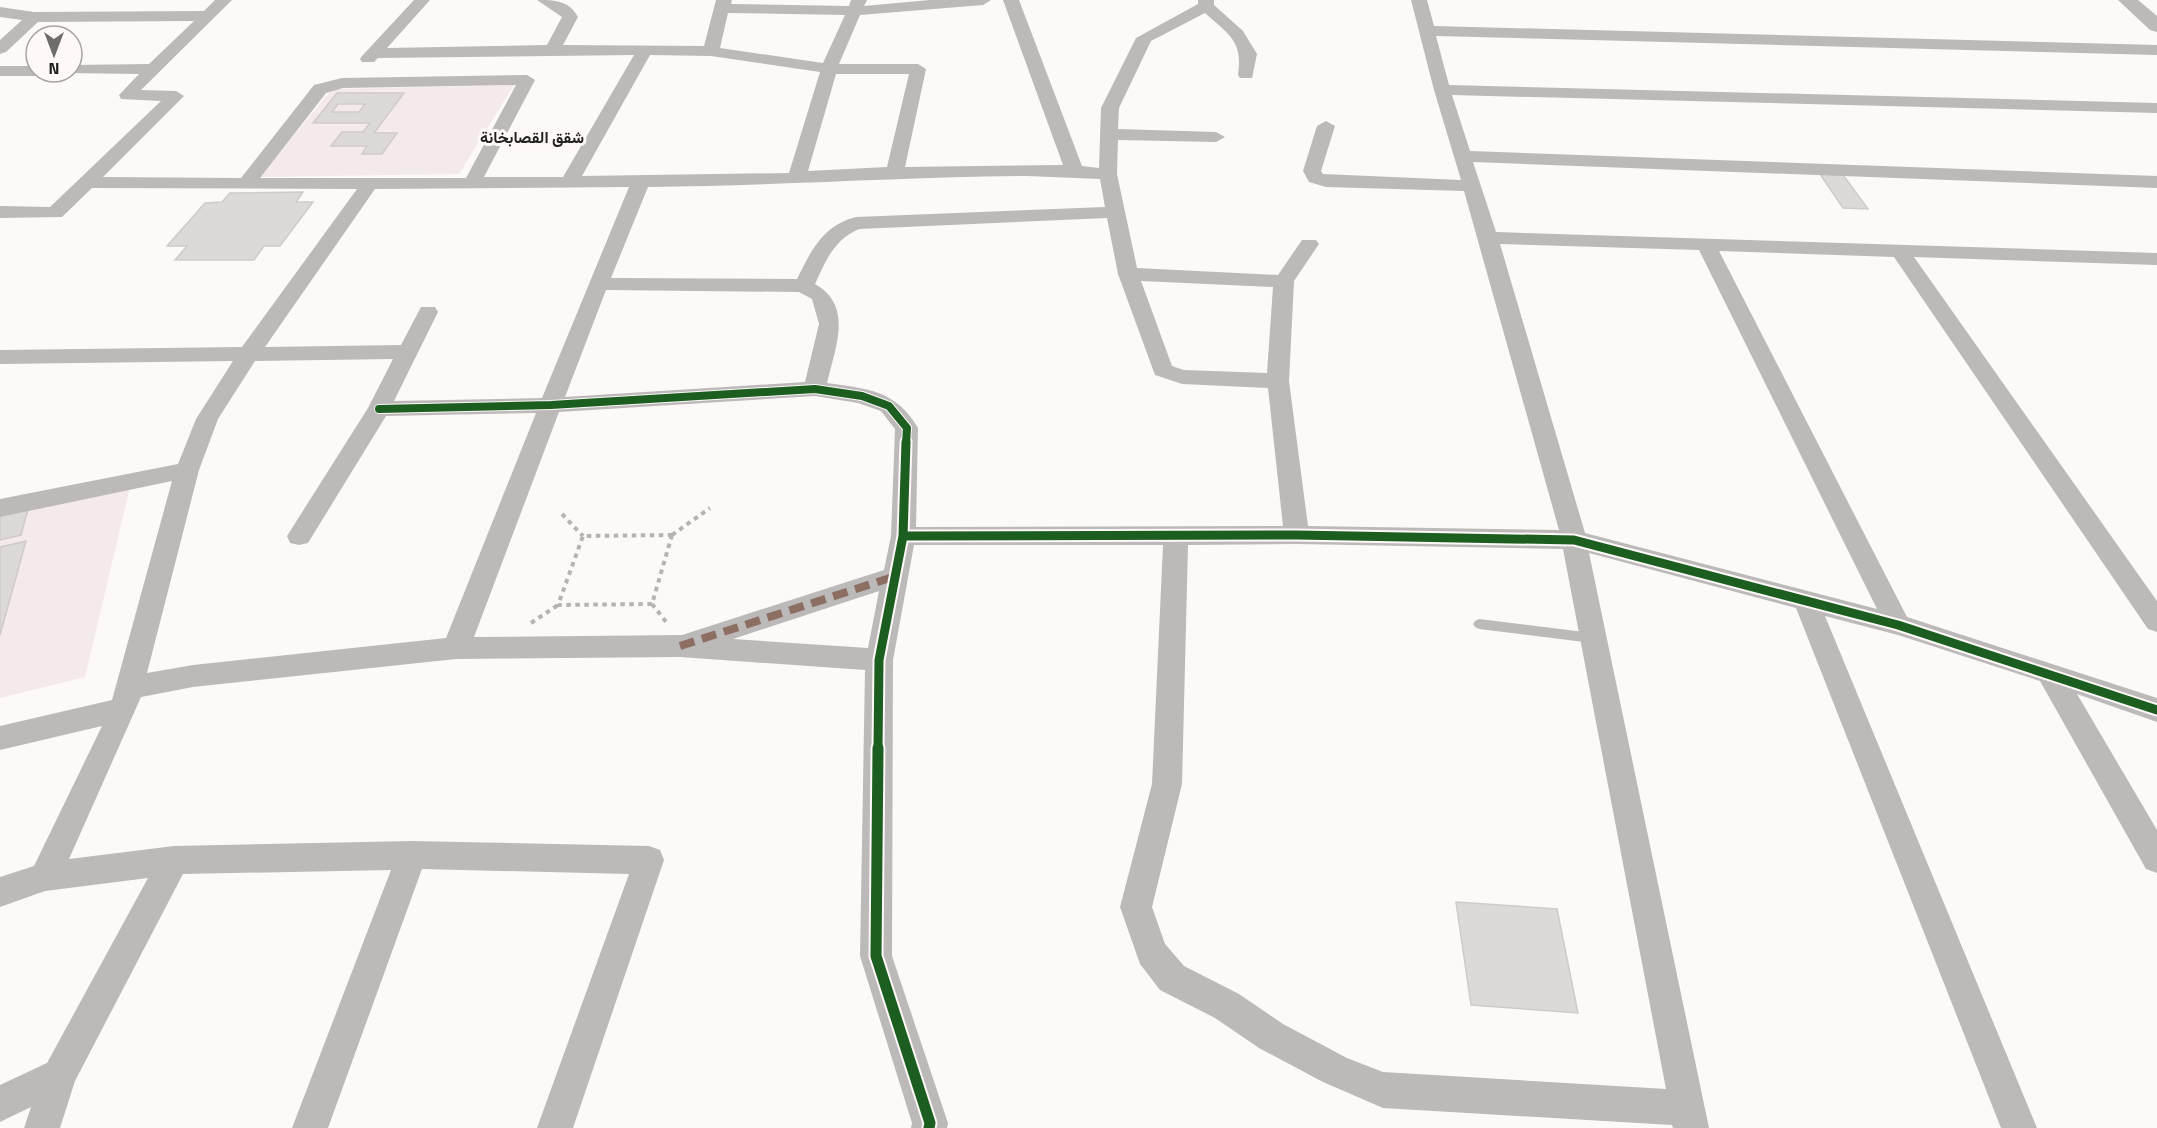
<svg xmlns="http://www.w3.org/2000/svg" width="2157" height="1128" viewBox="0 0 2157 1128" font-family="'Titillium Web',Vazirmatn,sans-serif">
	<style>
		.built { fill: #f5eaea }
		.building { fill: #ddd9d9; stroke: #cfcbcb; stroke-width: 1.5; fill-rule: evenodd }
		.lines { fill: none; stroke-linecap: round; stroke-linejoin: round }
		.path { stroke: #b6b3b3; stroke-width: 4; stroke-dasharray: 4.5 4.5; stroke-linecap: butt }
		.service { fill: #bcb9b9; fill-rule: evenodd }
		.minor { fill: #bcb9b9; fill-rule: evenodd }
		.tertiary { fill: #bcb9b9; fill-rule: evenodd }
		.quiet { stroke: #8d6e63; stroke-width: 8; stroke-dasharray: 15 8; stroke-linecap: butt }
		.cycleway-far2-casing { stroke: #fef8f8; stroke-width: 10 }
		.cycleway-far1-casing { stroke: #fef8f8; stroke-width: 13 }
		.cycleway-casing { stroke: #fef8f8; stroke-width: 15 }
		.cycleway-far2 { stroke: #1b5e20; stroke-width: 8 }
		.cycleway-far1 { stroke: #1b5e20; stroke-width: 9 }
		.cycleway { stroke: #1b5e20; stroke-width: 11 }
		.labels { text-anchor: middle; stroke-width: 6; stroke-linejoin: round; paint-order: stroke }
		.far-neighbourhood-label { font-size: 16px; font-weight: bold; fill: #232020; stroke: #fef8f8 }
	</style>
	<rect width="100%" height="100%" fill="#fdf9f9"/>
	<!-- built -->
	<path class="built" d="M514,85L459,174L260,177L332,89Z
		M130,487L85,677L0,698V635L26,541L0,547V515Z"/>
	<!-- building -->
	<path class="building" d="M337,93H404L374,133H397L382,154H362L367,146H331L342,132H363L370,123H313ZM338,104H365L359,112H332Z
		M1820,174L1843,175L1868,209L1843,208Z
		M303,192L296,202H313L280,246H264L254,260H175L187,246H167L205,203L222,202L230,193Z
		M28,509L21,535L0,540V515Z
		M26,541L0,635V547Z
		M1456,902L1557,909L1578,1013L1471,1005Z"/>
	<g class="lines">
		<!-- path -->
		<path class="path" d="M562,514L583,536
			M672,535L652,604L558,605L583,536Z
			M672,535L710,508
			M652,604L667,623
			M531,623L558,605"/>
		<!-- service -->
		<path class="service" d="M1479,619L1592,633L1596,634L1598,638L1596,642L1592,643L1479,629L1475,627L1473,624L1475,621Z"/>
		<!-- minor -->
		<path class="minor" d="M215,0H232L141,90L176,91L184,96L103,177L241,178L314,85L342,78L527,75L535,80L484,177H563L634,55L378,58L374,62H362L360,59L362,56L414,0H430L387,48L547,45L562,17L537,0C554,0 569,0 578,17L563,45L704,46L716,0H732L731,4L849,6L851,0H867L864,6L930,0H991L983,5L860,15L839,64H918L926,69L905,167L1063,165L1003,0H1019L1082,166L1099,168L1101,108L1136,38L1198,4V0H1214V5L1243,31L1257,54L1252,78H1240L1238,75C1243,40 1229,35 1205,13L1151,41L1119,108L1118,129L1216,132L1225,137L1216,142L1118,140L1117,174L1137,268L1278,275L1302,240H1316L1319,244L1294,281L1289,381L1308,526L1559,530L1464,191L1326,187L1309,182L1303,171L1317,126L1326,121L1335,126L1321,171L1323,174L1461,180L1434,90L1411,0H1427L1434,26L2157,45V55L1436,36L1449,85L2157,103V113L1452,95L1470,151L2157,176V188L1473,162L1496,232L2157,253V265L1914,257L2157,601V632L2148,629L1894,257L1719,251L1907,617L2157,698V722L2077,694L2157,830V873L2146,869L2040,681L1898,635L1825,616L2037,1128H2001L1796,608L1589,553L1709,1128H1673L1672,1125L1383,1108L1323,1082L1259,1048L1215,1018L1160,990L1140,964L1120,907L1152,784L1163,545H914L893,660L892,956L948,1123L947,1128H911L912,1123L860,956L865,670L680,657L456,659L193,687L141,697L69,859L174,846L412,841L649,846L660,850L664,860L573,1128H537L629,874L422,869L328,1128H292L391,870L183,874L75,1081L60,1128H24L31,1107L0,1122V1085L47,1063L148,878L45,891L0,907V877L34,866L102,726L0,750V726L112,700L172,481L0,517V499L178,464L196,419L233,361L0,364V350L242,347L357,189L92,188L62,217L0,218V206L50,207L161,101L121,99L119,95L139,74L66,73L72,72V65L149,64L194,21L38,22L6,52L0,54V40L22,20L0,17V7L34,12L204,11ZM728,13L845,15L823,63L720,48ZM650,55L711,56L820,72L789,173L582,176ZM836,74H909L887,167L808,171ZM516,85L466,178H260L326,93L343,88ZM1027,176L1100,179L1105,207L856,217C823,225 811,251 797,279L611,278L648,187C775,186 900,177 1027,176ZM629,187L542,398L394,401L438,312L435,307H421L401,345L265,347L375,189ZM1107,218L1118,274L1155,375L1182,384L1268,388L1283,526L916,527L918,428C896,390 868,389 827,383C835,348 854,306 815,284C826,260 834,240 859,229ZM1500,244L1699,250L1877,609L1585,533ZM1141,281L1273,287L1267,373L1184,370L1172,366ZM606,290L799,292L812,299L819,324L805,382L565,397ZM393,359L368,408L287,536L290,543L299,545L308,543L386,416L536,413L446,638L193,665L147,673L199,470L218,419L255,361ZM815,396L858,403L881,411L895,429L891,536L884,570L682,635L474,637L559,412ZM1297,544L1563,549L1666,1089L1383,1072L1347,1058L1283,1024L1239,994L1184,966L1165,944L1152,907L1182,784L1188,545ZM879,591L868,648L733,639Z
			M0,66H36V72H43L36,76H0Z"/>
		<!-- tertiary -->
		<path class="tertiary" d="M2118,0H2138L2157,16V32L2150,30Z"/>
		<!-- quiet -->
		<path class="quiet" d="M680,646L896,576"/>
		<!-- cycleway-far2 casing -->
		<g class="cycleway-far2-casing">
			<path id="cycleway-far2" d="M379,409L551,405L815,389L862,396L889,406L907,428L906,444"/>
		</g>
		<!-- cycleway-far1 casing -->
		<g class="cycleway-far1-casing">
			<path id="cycleway-far1" d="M903,536L1297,535L1574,540L1898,625L2157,710
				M878,749L879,660L903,536L906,442"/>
		</g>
		<!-- cycleway casing -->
		<g class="cycleway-casing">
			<path id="cycleway" d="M878,748L876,956L930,1123L929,1128"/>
		</g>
		<!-- cycleway-far2 -->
		<use href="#cycleway-far2" class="cycleway-far2"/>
		<!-- cycleway-far1 -->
		<use href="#cycleway-far1" class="cycleway-far1"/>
		<!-- cycleway -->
		<use href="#cycleway" class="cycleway"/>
	</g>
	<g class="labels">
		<!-- far-neighbourhood labels -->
		<g class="far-neighbourhood-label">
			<text x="532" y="143">شقق القصابخانة</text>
		</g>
	</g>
	<!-- north arrow -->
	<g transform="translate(54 54) rotate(180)"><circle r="28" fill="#fef8f8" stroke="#a6a2a2" stroke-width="1.5"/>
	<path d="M0-4.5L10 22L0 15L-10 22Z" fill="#6f6c6c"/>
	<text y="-9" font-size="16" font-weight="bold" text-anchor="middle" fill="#232020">N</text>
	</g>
</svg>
